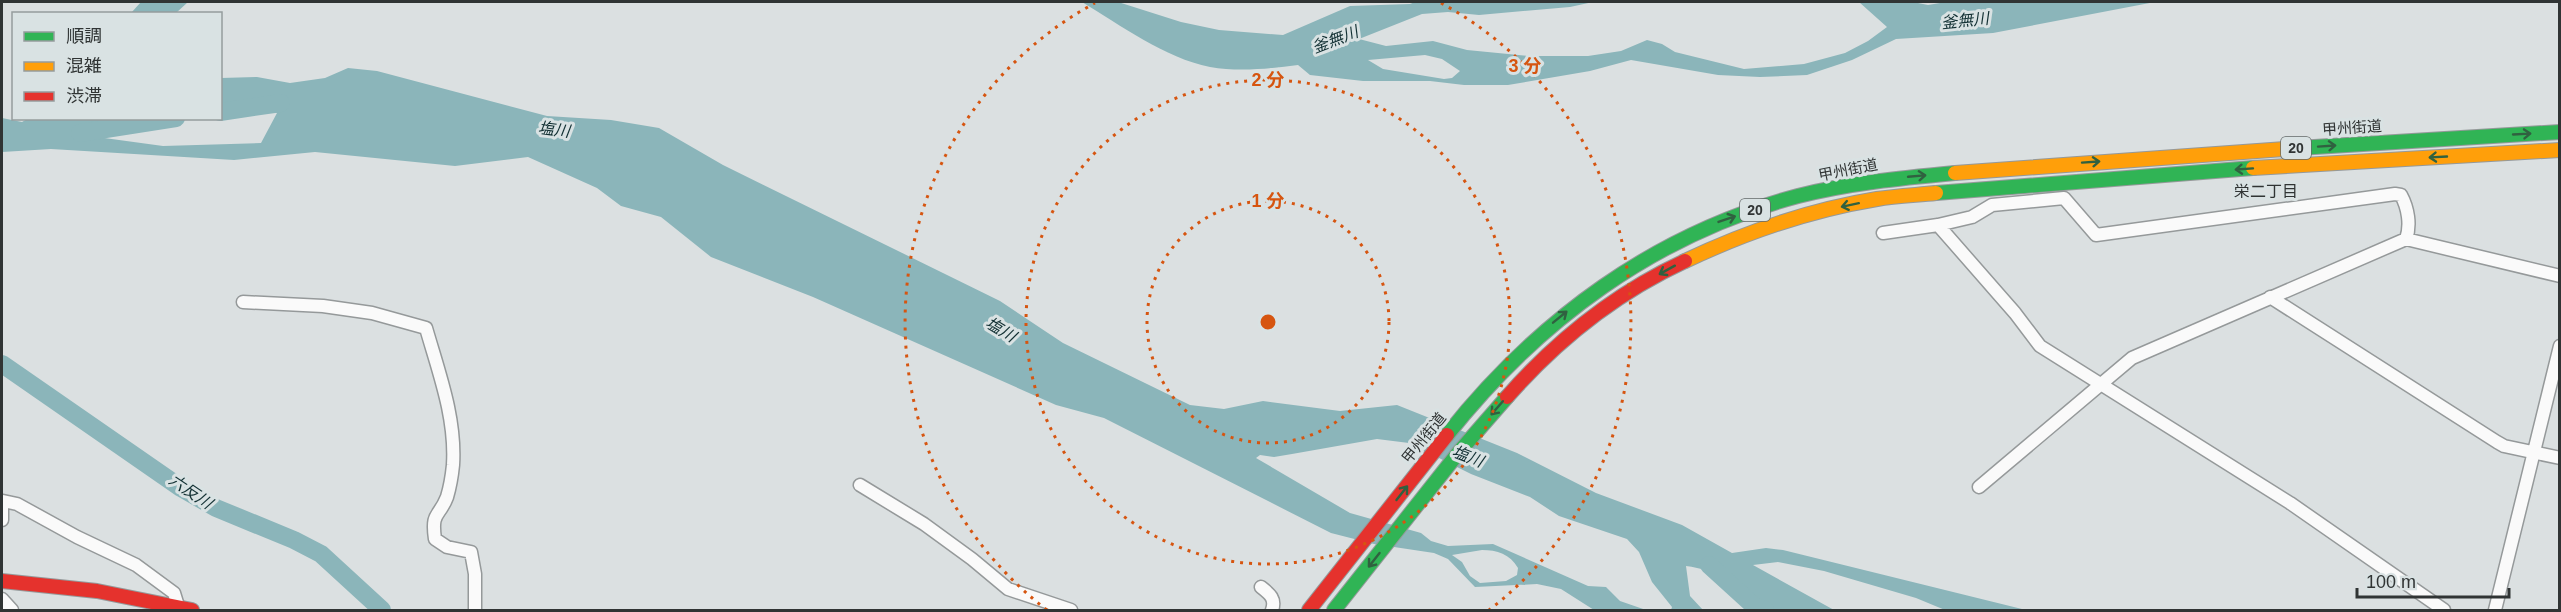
<svg xmlns="http://www.w3.org/2000/svg" width="2561" height="612" viewBox="0 0 2561 612" font-family="Helvetica,'Noto Sans JP',sans-serif">
	<style>
		.water { fill: #8bb5ba; fill-rule: evenodd }
		.lines { fill: none; stroke-linecap: round; stroke-linejoin: round }
		.river { stroke: #8bb5ba; stroke-width: 18 }
		.street-casing { stroke: #95999a; stroke-width: 15 }
		.fast-casing { stroke: #95999a; stroke-width: 16 }
		.slow-casing { stroke: #95999a; stroke-width: 16 }
		.jam-casing { stroke: #95999a; stroke-width: 16 }
		.street { stroke: #fafafa; stroke-width: 12 }
		.fast { stroke: #30b455; stroke-width: 14 }
		.slow { stroke: #ff9f0a; stroke-width: 14 }
		.jam { stroke: #e5322d; stroke-width: 14 }
		.oneway { stroke: #306140 }
		.ring { fill: none; stroke: #d65510; stroke-width: 3; stroke-dasharray: 3 6 }
		.labels { text-anchor: middle; stroke-width: 6; stroke-linejoin: round; paint-order: stroke }
		.shield { fill: #d9e2e3; stroke: #636868; stroke-width: 1.5 }
		.shield-label { font-size: 14px; font-weight: bold; fill: #303434 }
		.street-label { font-size: 15px; fill: #303434; stroke: #d9e2e3 }
		.water-label { font-size: 16px; font-style: italic; fill: #123033; stroke: #d9e2e3 }
		.neighbourhood-label { font-size: 16px; fill: #303434; stroke: #d9e2e3 }
		.centre { fill: #d65510; stroke: #d9e2e3; stroke-width: 3 }
		.ring-label { font-size: 18px; text-anchor: middle; font-weight: bold; fill: #d65510; stroke: #d9e2e3; stroke-width: 6; stroke-linejoin: round; paint-order: stroke }
	</style>
	<rect width="100%" height="100%" fill="#dbe0e1"/>
	<!-- water -->
	<path class="water" d="M141,2H188L176,13H131Z
		M1082,2H1118L1181,22L1219,30L1283,35L1350,6L1410,4L1415,2H1593L1570,7L1479,15L1448,12L1422,14L1359,39L1386,46L1433,41L1467,50L1528,56H1588L1621,51L1647,40L1662,44L1675,52L1744,69L1804,64L1845,53L1868,41L1887,27L1859,2H1913L1928,5L1946,2H2155L1993,33L1896,39L1852,60L1807,75L1760,77L1718,75L1631,60L1590,71L1508,85H1464L1430,81H1363L1310,75L1298,65C1269,69 1238,72 1210,67C1165,58 1120,25 1082,2ZM1425,55L1442,59L1460,71L1452,78L1444,79L1383,69L1368,60Z
		M348,68L377,71L547,116L611,120L659,128L723,165L1000,301L1063,343L1190,405L1224,409L1263,401L1340,411L1397,405L1517,453L1596,493L1682,525L1732,553L1766,548L1783,550L2026,610H1945L1916,598L1824,571L1778,562L1753,565L1834,610H1762C1748,584 1715,570 1686,566L1690,596L1703,610H1671L1672,607L1652,582L1639,552L1627,539L1559,516L1530,497L1471,474L1409,443L1377,439L1292,454L1274,457L1260,455L1256,458L1350,513L1421,533L1431,541L1448,546L1493,544L1588,586L1606,587L1620,601L1646,610H1594L1561,589L1537,584L1475,587L1448,559L1434,553L1374,544L1331,533L1104,418L1056,405L813,297L711,257L661,217L621,206L597,188L528,157L455,166L315,152L234,160L51,149L2,152V118L22,122L29,118L112,119L97,137L163,146L261,143L277,113L249,104L221,106V78L257,77L290,83L325,78ZM1482,550C1497,550 1510,554 1518,568L1517,575L1506,581L1480,583L1470,576L1462,562L1452,555Z"/>
	<g class="lines">
		<!-- river -->
		<path class="river" d="M220,112L281,103
			M80,133L176,118
			M2,364L181,488L216,508L294,540L321,554L382,610
			M1709,565L1754,606L1765,610"/>
		<!-- street casing -->
		<g class="street-casing">
			<path id="street" d="M1938,225L2015,313L2040,346L2290,503L2444,610
				M1883,233L1938,225L1972,217L1992,205L2064,198L2096,235L2395,194L2401,195C2408,208 2411,225 2406,239
				M2270,297L2497,442L2504,446L2560,458
				M243,302L323,306L372,313L426,328C439,373 456,418 453,465C452,475 450,487 447,497C439,518 431,511 435,539L447,547L471,552L475,574V610
				M860,485L924,524L972,559L1008,589L1071,610
				M1979,487L2132,358L2406,239L2560,276
				M2,501V520
				M3,501L17,504L77,537L136,565L174,593L178,606
				M1261,587C1270,594 1276,599 1272,610
				M2,599L12,610
				M2495,610L2560,346"/>
		</g>
		<!-- fast casing -->
		<g class="fast-casing">
			<path id="fast" d="M2298,148L2560,132
				M1936,193L2253,168
				M1447,435C1538,320 1655,234 1798,196C1849,183 1902,178 1955,173
				M1334,610L1459,452L1507,397"/>
		</g>
		<!-- slow casing -->
		<g class="slow-casing">
			<path id="slow" d="M2253,168L2560,150
				M1955,173L2298,148
				M1685,261C1746,232 1810,210 1877,199C1896,196 1917,195 1936,193"/>
		</g>
		<!-- jam casing -->
		<g class="jam-casing">
			<path id="jam" d="M1507,397C1557,340 1616,293 1685,261
				M2,581L97,591L192,610
				M1309,610L1447,435"/>
		</g>
		<!-- street -->
		<use href="#street" class="street"/>
		<!-- fast -->
		<use href="#fast" class="fast"/>
		<!-- slow -->
		<use href="#slow" class="slow"/>
		<!-- jam -->
		<use href="#jam" class="jam"/>
	</g>
	<!-- one-way arrows -->
	<defs><path id="oneway-shaft" d="M-6 0H5M1.5-3L5.5 0L1.5 3" fill="none" stroke-width="1.6" stroke-linecap="round" stroke-linejoin="round" transform="scale(1.5)"/></defs>
	<g class="oneway">
		<use href="#oneway-shaft" transform="translate(2522 134) rotate(-3)"/>
		<use href="#oneway-shaft" transform="translate(2327 146) rotate(-4)"/>
		<use href="#oneway-shaft" transform="translate(2438 157) rotate(177)"/>
		<use href="#oneway-shaft" transform="translate(2091 162) rotate(-4)"/>
		<use href="#oneway-shaft" transform="translate(2244 169) rotate(176)"/>
		<use href="#oneway-shaft" transform="translate(1917 176) rotate(-5)"/>
		<use href="#oneway-shaft" transform="translate(1850 205) rotate(168)"/>
		<use href="#oneway-shaft" transform="translate(1727 219) rotate(-19)"/>
		<use href="#oneway-shaft" transform="translate(1667 270) rotate(151)"/>
		<use href="#oneway-shaft" transform="translate(1560 317) rotate(-39)"/>
		<use href="#oneway-shaft" transform="translate(1497 408) rotate(131)"/>
		<use href="#oneway-shaft" transform="translate(1402 493) rotate(-52)"/>
		<use href="#oneway-shaft" transform="translate(1374 560) rotate(128)"/>
	</g>
	<!-- distance rings -->
	<g class="ring">
		<circle cx="1268" cy="322" r="121"/>
		<circle cx="1268" cy="322" r="242"/>
		<path d="M1047 610A363 363 0 0 1 1095 3M1441 3A363 363 0 0 1 1489 610"/>
	</g>
	<g class="labels">
		<!-- shield labels -->
		<g class="shield">
			<rect x="2281" y="137" width="30" height="22" rx="4.5"/>
			<rect x="1740" y="199" width="30" height="22" rx="4.5"/>
		</g>
		<g class="shield-label">
			<text x="2296" y="153">20</text>
			<text x="1755" y="215">20</text>
		</g>
		<!-- street labels -->
		<g class="street-label">
			<text transform="translate(2352 128) rotate(-4)" y="5">甲州街道</text>
			<text transform="translate(1848 170) rotate(-11)" y="5">甲州街道</text>
			<text transform="translate(1424 438) rotate(-51)" y="5">甲州街道</text>
		</g>
		<!-- water labels -->
		<g class="water-label">
			<text transform="translate(1965 20) rotate(-6)" y="6">釜無川</text>
			<text transform="translate(1335 39) rotate(-21)" y="6">釜無川</text>
			<text transform="translate(554 129) rotate(7)" y="6">塩川</text>
			<text transform="translate(1001 329) rotate(31)" y="6">塩川</text>
			<text transform="translate(1468 456) rotate(21)" y="6">塩川</text>
			<text transform="translate(191 491) rotate(34)" y="6">六反川</text>
		</g>
		<!-- neighbourhood labels -->
		<g class="neighbourhood-label">
			<text x="2266" y="197">栄二丁目</text>
		</g>
	</g>
	<circle cx="1268" cy="322" r="9" class="centre"/>
	<g class="ring-label">
		<text x="1525" y="72">3 分</text>
		<text x="1268" y="86">2 分</text>
		<text x="1268" y="207">1 分</text>
	</g>
	<!-- border -->
	<rect width="2561" height="612" fill="none" stroke="#303434" stroke-width="6"/>
	<!-- legend -->
	<rect x="12" y="12" width="210" height="108" fill="#d9e2e3" stroke="#959c9d" stroke-width="1.5"/>
	<rect x="24" y="32" width="30" height="9" fill="#30b455" stroke="#959c9d" stroke-width="1.5"/>
	<text x="66" y="42" font-size="18" fill="#303434">順調</text>
	<rect x="24" y="62" width="30" height="9" fill="#ff9f0a" stroke="#959c9d" stroke-width="1.5"/>
	<text x="66" y="72" font-size="18" fill="#303434">混雑</text>
	<rect x="24" y="92" width="30" height="9" fill="#e5322d" stroke="#959c9d" stroke-width="1.5"/>
	<text x="66" y="102" font-size="18" fill="#303434">渋滞</text>
	<!-- scale -->
	<path d="M2357 588v9h152v-9" fill="none" stroke="#303434" stroke-width="3"/>
	<text x="2366" y="588" font-size="18" fill="#303434" stroke="#d9e2e3" stroke-width="4.5" paint-order="stroke">100 m</text>
</svg>
